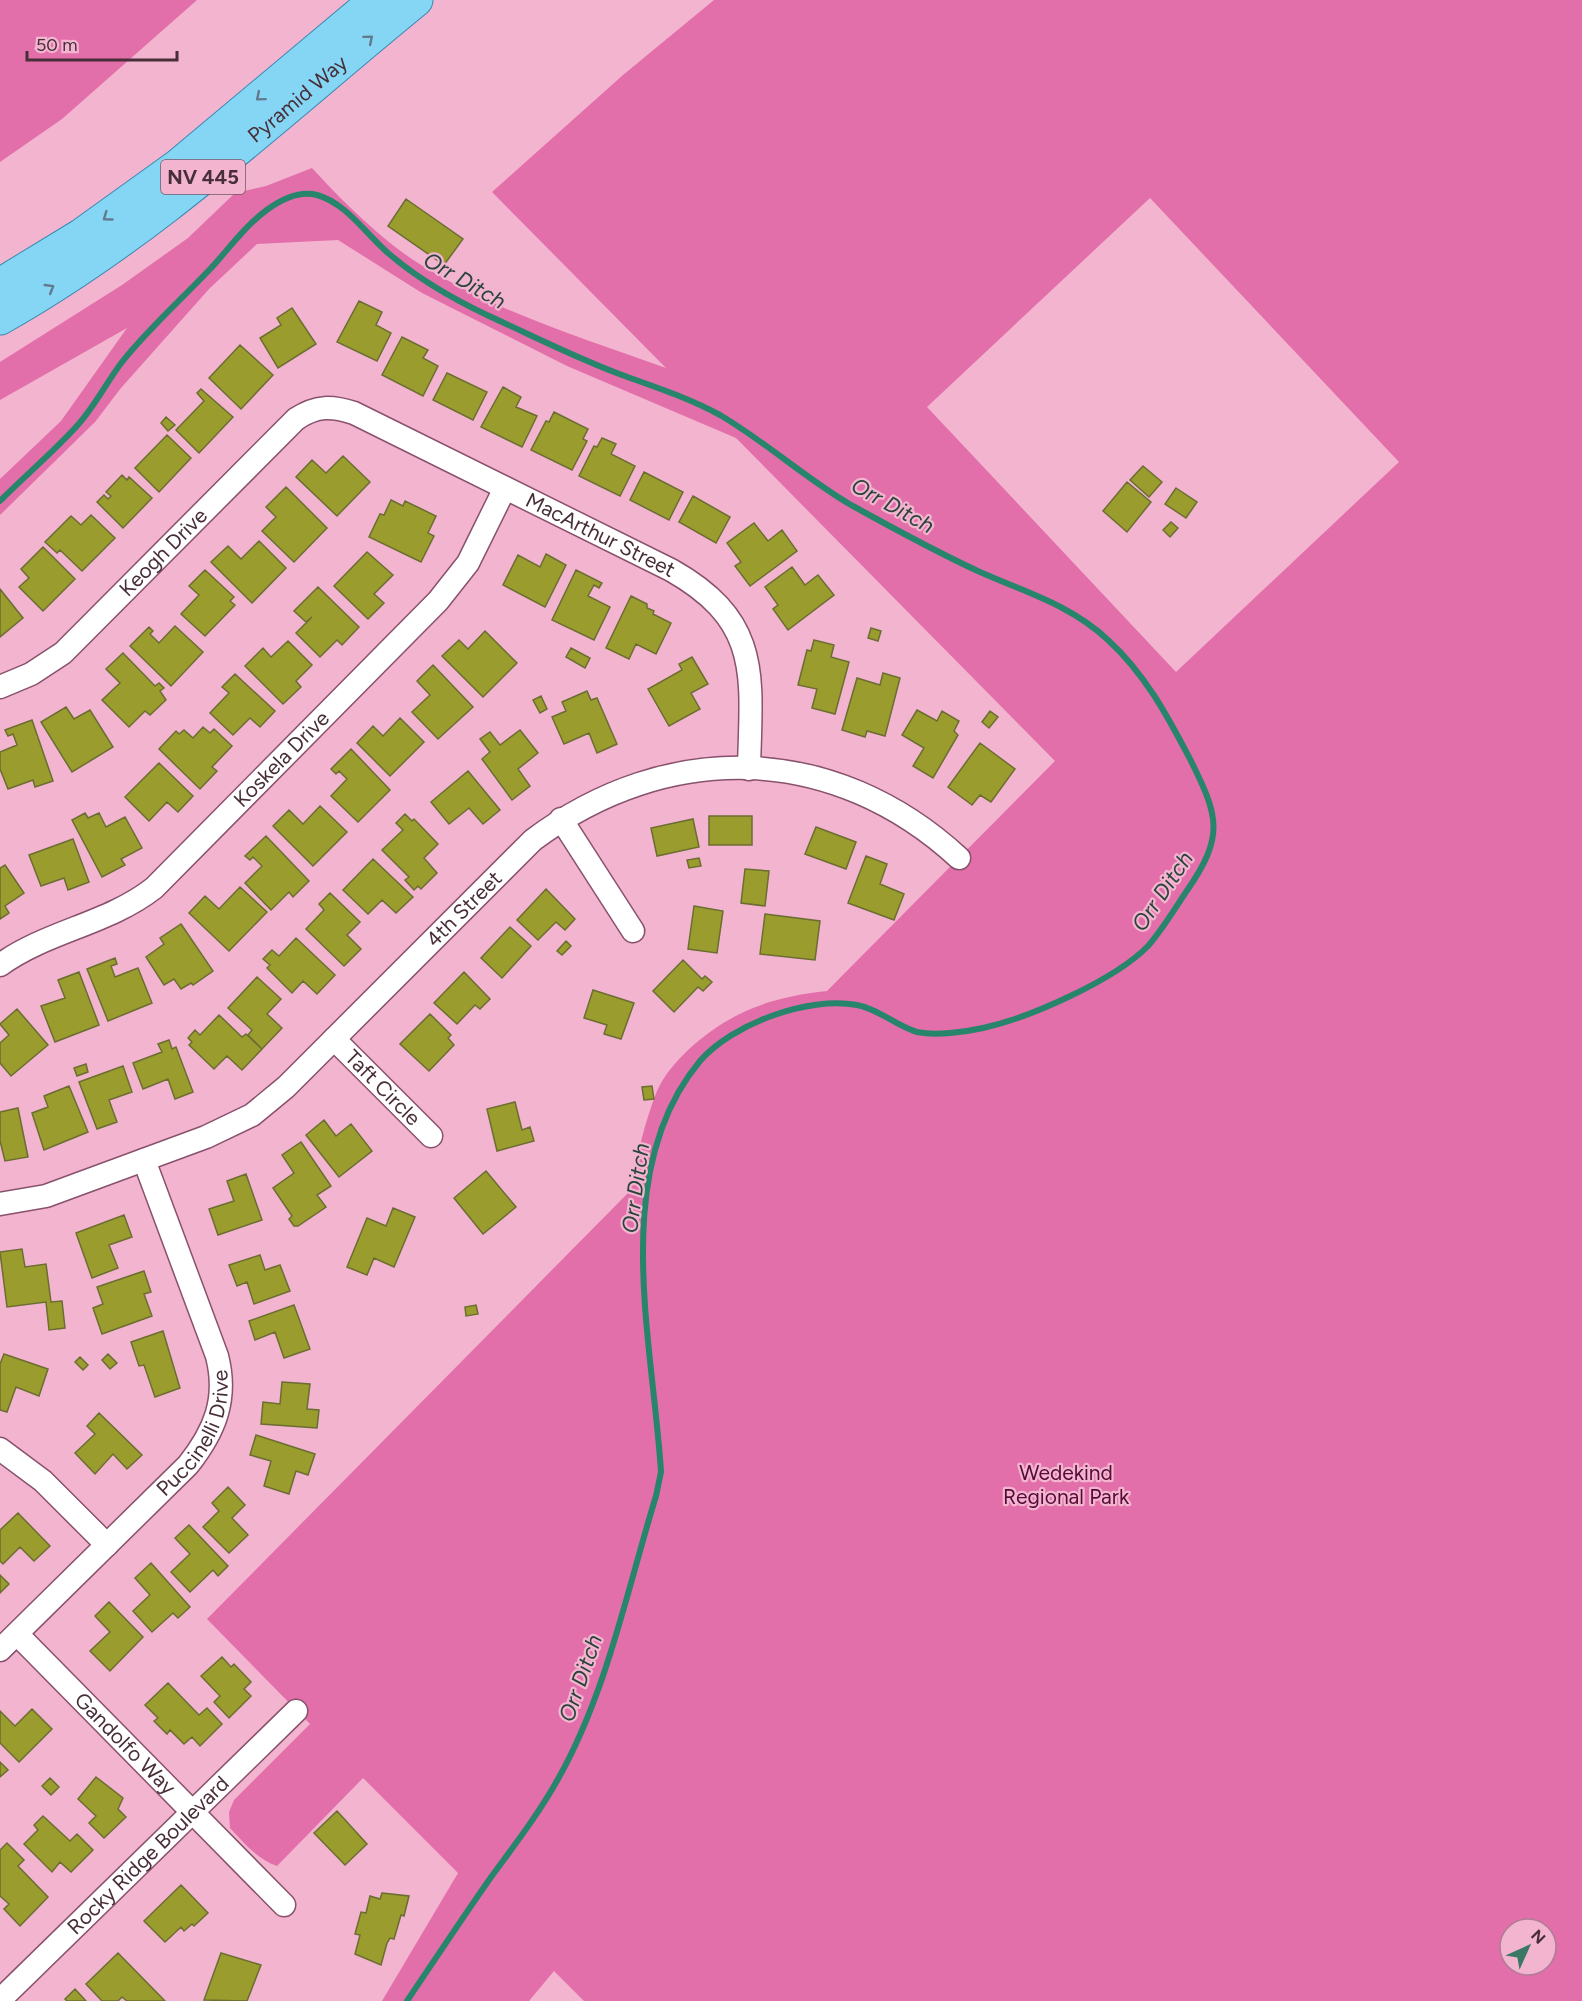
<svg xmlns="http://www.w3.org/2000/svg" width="1582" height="2001" viewBox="0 0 1582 2001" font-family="Figtree,sans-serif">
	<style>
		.green { fill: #e26fa9; fill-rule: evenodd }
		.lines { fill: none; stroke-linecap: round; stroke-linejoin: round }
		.stream { stroke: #26856b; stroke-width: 6 }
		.building { fill: #9b9c2e; stroke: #6b6d31; stroke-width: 1.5 }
		.street-casing { stroke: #88516c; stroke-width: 25 }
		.primary-casing { stroke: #3a89af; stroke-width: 35 }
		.street { stroke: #fff; stroke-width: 22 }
		.primary { stroke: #85d6f5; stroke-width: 33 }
		.oneway { stroke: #637a8e }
		.labels { text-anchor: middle; stroke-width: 4.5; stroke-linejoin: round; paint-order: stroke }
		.shield { fill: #f3b4d0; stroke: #7b5666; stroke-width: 1.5 }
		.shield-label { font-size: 20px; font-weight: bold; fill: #472e39 }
		.street-label { font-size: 21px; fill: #472e39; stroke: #f3b4d0 }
		.park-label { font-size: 21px; fill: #560b37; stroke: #f3b4d0 }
		.water-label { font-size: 22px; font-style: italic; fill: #28443b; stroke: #f3b4d0 }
	</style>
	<rect width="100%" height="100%" fill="#f3b4d0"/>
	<!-- green -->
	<path class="green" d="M0,0H197L62,119L0,162Z
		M714,0H1582V2001H584L554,1971L529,2001H382L458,1873L363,1778L277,1866C257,1859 244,1843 230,1828L229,1812L234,1800L310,1724L207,1619L628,1193C637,1159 644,1123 657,1091C664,1075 675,1063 687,1051C729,1012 770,997 827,991L1055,761L736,438L567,366L422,293L338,240L257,244L209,289L121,388L95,422L0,515V479L61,421L127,328L0,400V362L122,285L188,238L235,193L266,186L312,168C340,199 383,241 418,263C494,311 582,338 666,368L492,192L623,75ZM1150,198L1399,462L1176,672L927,407ZM1510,1929H1546V1965H1510Z"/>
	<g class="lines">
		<!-- stream -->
		<path class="stream" d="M0,501C25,476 52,453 76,427C94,408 106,383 122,362C149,328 183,298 213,266C231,246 246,225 268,209C282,199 299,190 317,195C346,203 366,234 388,253C418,279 453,299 489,316C533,336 576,358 622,375C655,387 689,398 720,415C766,442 805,478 851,505C893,528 936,552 980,572C1025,592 1071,605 1108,640C1145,674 1167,715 1190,759C1219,817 1225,836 1186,892C1174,910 1162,930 1148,946C1115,980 1029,1018 983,1028C965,1032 936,1036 917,1032C896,1026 879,1009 857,1005C808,996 732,1024 700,1061C608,1171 653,1342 661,1472L656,1496C627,1590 607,1692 558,1779C538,1815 513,1847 489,1880C461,1920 434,1961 407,2001"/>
	</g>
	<!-- building -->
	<path class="building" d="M406,199L463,239L444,265L388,226Z
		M359,301L382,312L376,325L391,333L377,361L337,342Z
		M292,308L316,344L278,368L260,338L281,325L277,318Z
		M402,337L428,350L423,358L438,366L423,396L382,375Z
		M240,345L273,375L241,409L209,378Z
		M447,373L487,392L473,420L433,400Z
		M503,387L521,397L516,407L537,416L522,447L481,427Z
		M201,389L233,417L199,453L176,430L204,401L197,393Z
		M554,412L588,429L583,439L587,441L572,470L531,450L546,421L549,422Z
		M166,417L175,425L168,431L161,423Z
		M167,435L191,458L159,492L135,468Z
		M602,438L616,444L611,454L635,466L620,496L579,476L594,446L597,447Z
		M343,456L370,482L337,516L296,477L312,460L326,473Z
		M1143,466L1162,482L1149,497L1130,480Z
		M644,472L683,492L669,520L630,500Z
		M122,475L127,480L129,477L152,498L123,528L97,502L104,495L108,499L111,496L106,492Z
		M1127,482L1151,502L1127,532L1103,511Z
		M286,487L327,528L294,562L262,531L276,517L266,507Z
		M1176,488L1197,502L1186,518L1165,504Z
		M693,496L730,517L716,543L679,522Z
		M391,500L403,506L405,501L436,516L428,533L434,536L421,562L369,537L380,514L384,515Z
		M91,515L115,538L82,571L60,550L57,553L45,542L71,516L81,525Z
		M1171,522L1178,528L1170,537L1163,530Z
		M754,523L768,541L782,530L797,551L750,586L735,566L741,562L727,543Z
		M259,541L286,568L252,603L211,562L228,546L241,559Z
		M43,547L75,579L43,611L19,587L29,578L21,569Z
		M367,552L393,575L374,594L384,603L368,619L334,586Z
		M546,554L566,565L545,607L503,585L518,555L540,567Z
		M792,567L805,585L818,575L834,595L788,630L773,609L778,605L765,587Z
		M205,570L234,597L230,601L235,605L205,636L181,614L199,595L189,586Z
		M576,570L602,583L599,588L594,585L588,596L610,607L594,640L552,620Z
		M318,587L359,627L342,645L337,640L320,657L296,633L312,617L306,622L294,611Z
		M0,589L23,618L0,637Z
		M631,596L647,604V608L654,611L653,614L671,623L656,654L636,644L629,659L606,648Z
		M175,626L203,652L171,686L130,646L149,627L153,631L150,634L159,643Z
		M871,628L881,631L878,641L868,638Z
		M485,631L517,663L483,697L442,656L459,640L468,649Z
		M814,640L834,645L831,657L849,662L835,714L812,708L817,689L798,685L807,650L811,651Z
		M288,641L312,665L296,681L301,687L283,704L245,666L263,648L271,657Z
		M571,648L590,658L585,668L566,657Z
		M123,653L155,686L159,683L164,688L160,691L166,700L150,715L145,711L129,727L102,700L120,683L106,669Z
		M692,657L708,684L691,693L700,709L669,726L648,689L682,670L679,664Z
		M433,665L473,707L438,739L412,712L430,695L417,681Z
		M883,673L900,678L885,736L867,731L865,737L842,730L857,678L880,685Z
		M235,674L275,711L260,727L250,718L233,735L210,713L229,693L222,687Z
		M587,691L591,700L597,698L617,744L597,753L589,733L564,744L552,717L566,711L562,702Z
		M541,696L547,709L540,713L533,700Z
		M66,707L74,719L90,710L113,747L72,772L41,722Z
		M917,710L937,721L942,711L959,721L954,731L958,735L933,778L913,766L924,748L902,735Z
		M990,711L998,717L989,728L982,722Z
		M400,718L424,742L390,776L357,743L373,726L383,736Z
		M32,720L53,781L35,787L33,780L8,789L0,769V752L17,745L13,734L8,736L5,730Z
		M203,727L210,733L214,729L232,746L212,767L217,771L200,789L159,749L176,731L179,734L184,730L193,738Z
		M520,730L538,753L518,769L530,786L512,800L482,759L490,752L480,739L490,732L500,745Z
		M980,743L1015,769L991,802L980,795L972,805L948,787Z
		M351,749L390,790L358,822L331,796L347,779L339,771L336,774L331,769Z
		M159,763L193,796L178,812L167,802L149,821L125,797Z
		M468,771L500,810L483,824L469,808L449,824L431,802Z
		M320,806L347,832L313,866L273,826L289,810L303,824Z
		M85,813L88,818L99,813L106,827L125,817L142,848L121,859L125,865L102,877L72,820Z
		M405,814L412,821L414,819L438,844L424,858L437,873L421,889L418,886L414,890L405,880L409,877L382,850L403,830L396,823Z
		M709,816H752V845H709Z
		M693,819L699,847L657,856L651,828Z
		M816,827L856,842L846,869L805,854Z
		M266,836L309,881L293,897L289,892L271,910L245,883L262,866L253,857L250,860L245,856Z
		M73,839L89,882L68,890L64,878L41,886L29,855Z
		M866,856L887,864L880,884L904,894L894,920L848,903Z
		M699,858L701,866L689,868L687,860Z
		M373,859L413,897L396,913L382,900L368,914L343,890Z
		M5,865L24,893L5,906L9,913L0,919V868Z
		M745,869L769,871L765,906L741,903Z
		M240,887L267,912L229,951L189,913L205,896L219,909Z
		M546,889L575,919L565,930L556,922L538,940L517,920Z
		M330,893L360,922L347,935L361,949L344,966L306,929L324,910L319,904Z
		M694,906L723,911L717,953L688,949Z
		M765,914L820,921L815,960L760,954Z
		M181,924L213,971L193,985L191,983L181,989L174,979L164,985L146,957L164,944L160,938Z
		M510,927L531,946L502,978L481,958Z
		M296,938L335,975L317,994L303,981L292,993L267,968L270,965L263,959L272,950L279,956Z
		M566,941L571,946L562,955L557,951Z
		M115,958L117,964L111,966L115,977L138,968L152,1003L108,1021L87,969Z
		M683,960L702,979L705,976L712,982L703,991L698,987L674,1012L653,991Z
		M79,972L99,1025L55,1042L41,1006L65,998L58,980Z
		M464,972L490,999L480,1009L475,1005L457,1024L434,1003Z
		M257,977L281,999L267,1014L282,1028L262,1049L248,1035L252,1030L228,1008Z
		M593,990L634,1003L621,1039L604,1034L607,1025L584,1018Z
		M17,1009L48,1045L11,1076L0,1063V1043L9,1035L0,1024Z
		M430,1014L451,1035L448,1038L454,1045L429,1071L400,1044Z
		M219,1015L242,1037L246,1034L262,1049L242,1070L227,1056L214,1069L189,1045L192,1042L188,1038L195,1030L200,1035Z
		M169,1040L172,1049L176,1047L193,1092L175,1099L168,1079L143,1089L133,1063L162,1052L158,1044Z
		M86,1064L88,1072L77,1076L74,1068Z
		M123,1066L132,1092L109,1100L117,1122L97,1129L79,1082Z
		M69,1086L88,1132L44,1150L32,1113L48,1107L44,1096Z
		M652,1086L654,1099L644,1100L642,1087Z
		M515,1102L522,1130L530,1127L534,1141L497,1151L487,1109Z
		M18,1108L28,1157L5,1161L0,1141V1112Z
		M324,1120L336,1136L351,1124L372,1151L339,1177L306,1135Z
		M301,1142L331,1186L317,1195L326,1207L298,1226H294L289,1219L292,1216L273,1188L294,1173L282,1155Z
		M486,1171L516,1207L483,1234L454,1198Z
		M246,1174L262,1220L218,1235L209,1209L234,1201L227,1181Z
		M393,1208L415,1217L394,1267L374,1258L367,1275L347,1267L367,1218L386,1226Z
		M124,1215L132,1237L109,1245L118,1268L92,1278L76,1233Z
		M22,1249L25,1267L46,1264L51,1302L62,1301L65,1328L49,1330L46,1302L7,1307L0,1252Z
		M260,1255L265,1270L280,1265L290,1291L254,1304L247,1282L237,1286L229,1265Z
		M144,1271L151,1292L144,1294L152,1316L102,1334L93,1308L103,1304L97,1287Z
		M294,1305L310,1349L284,1358L275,1332L255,1340L249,1321Z
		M476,1305L478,1314L466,1316L465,1307Z
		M163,1331L180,1388L155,1397L144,1365L139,1366L131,1342Z
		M4,1354L48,1369L39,1396L16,1387L7,1412L0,1410V1364Z
		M108,1354L117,1363L110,1369L102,1360Z
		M80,1357L88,1365L83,1370L75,1362Z
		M282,1382L310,1384L307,1409L319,1410L317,1428L261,1424L263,1402L280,1404Z
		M99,1413L142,1455L127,1469L113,1454L95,1474L75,1453L95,1434L87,1426Z
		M256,1435L315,1454L308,1475L296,1471L289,1494L264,1486L271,1461L250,1455Z
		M228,1487L245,1505L232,1518L248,1535L229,1553L203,1527L219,1511L212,1503Z
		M18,1513L50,1546L34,1561L20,1547L3,1564L0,1561V1530Z
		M189,1525L228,1566L218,1576L213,1570L190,1592L171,1572L190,1554L175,1538Z
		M151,1563L190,1607L178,1618L173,1613L152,1632L133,1611L150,1595L135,1578Z
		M0,1575L9,1584L0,1593Z
		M109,1602L143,1637L110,1671L90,1651L110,1632L95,1616Z
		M222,1657L231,1667L234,1664L251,1682L244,1689L251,1696L229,1718L214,1702L220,1696L201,1676Z
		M168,1683L199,1715L207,1708L222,1724L200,1746L192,1737L184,1744L170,1730L167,1734L154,1721L158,1718L145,1705Z
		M32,1709L52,1729L19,1762L0,1743V1711L15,1726Z
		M0,1762L8,1770L0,1777Z
		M96,1777L123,1798L118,1809L126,1817L104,1838L89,1823L96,1816L78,1799Z
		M50,1778L59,1787L51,1795L42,1786Z
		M337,1811L367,1844L345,1865L314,1833Z
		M43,1816L70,1841L77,1834L93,1850L71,1872L60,1862L52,1872L24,1844L38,1830L34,1825Z
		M7,1843L24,1860L18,1866L48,1897L20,1926L4,1909L9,1904L0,1896V1850Z
		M181,1885L208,1913L194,1926L192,1924L184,1931L181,1927L165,1942L144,1921Z
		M382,1893L409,1896L404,1916L401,1915L394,1939L390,1938L387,1943L381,1965L355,1954L360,1935L355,1934L361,1912L366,1913L370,1896L380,1899Z
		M118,1953L165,2001H127L122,1997L118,2001H102L86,1984Z
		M221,1953L261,1965L247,2001L204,2000Z
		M75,1989L86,2001H67L65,1999Z"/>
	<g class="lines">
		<!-- street casing -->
		<g class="street-casing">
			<g id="street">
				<path id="s1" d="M0,687L31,674L63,653L296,419C317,405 332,406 354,413L671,570C763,622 751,677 749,769"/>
				<path d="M561,819L633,931"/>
				<path id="s2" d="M0,965C47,931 108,924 154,888L438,601L468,563L505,488"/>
				<path id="s3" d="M334,1039L431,1136"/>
				<path id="s4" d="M0,1204L46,1196L206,1137L252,1115L286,1087L533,840C668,739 834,743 959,858"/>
				<path d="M0,1449L43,1481L107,1545"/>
				<path id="s5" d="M17,1634L284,1905"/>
				<path id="s6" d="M0,1650L188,1465C215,1431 228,1399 217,1356L144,1160"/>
				<path id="s7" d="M0,2000L296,1711"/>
			</g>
		</g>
		<!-- primary casing -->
		<g class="primary-casing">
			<g id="primary">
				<path d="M0,285L82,235L178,166L376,0"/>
				<path id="s8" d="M0,318C153,232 281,110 416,0"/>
			</g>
		</g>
		<!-- street -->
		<use href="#street" class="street"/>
		<!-- primary -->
		<use href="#primary" class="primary"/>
	</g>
	<!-- one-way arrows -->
	<defs><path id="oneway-chevron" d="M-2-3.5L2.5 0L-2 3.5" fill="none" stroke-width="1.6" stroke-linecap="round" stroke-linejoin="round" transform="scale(1.5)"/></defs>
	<g class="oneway">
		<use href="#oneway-chevron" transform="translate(369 39) rotate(-40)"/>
		<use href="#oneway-chevron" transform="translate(260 97) rotate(140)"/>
		<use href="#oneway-chevron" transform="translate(107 217) rotate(144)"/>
		<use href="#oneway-chevron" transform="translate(50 288) rotate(-31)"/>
	</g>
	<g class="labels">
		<!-- shield labels -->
		<rect class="shield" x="161" y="160" width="84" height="34" rx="4.5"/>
		<g class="shield-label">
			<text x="203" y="184">NV 445</text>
		</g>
		<!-- street labels -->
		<g class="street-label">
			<text dy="7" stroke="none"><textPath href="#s8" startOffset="370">Pyramid Way</textPath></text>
			<text dy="7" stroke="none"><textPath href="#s1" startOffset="738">MacArthur Street</textPath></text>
			<text dy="7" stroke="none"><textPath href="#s1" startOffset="214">Keogh Drive</textPath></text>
			<text dy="7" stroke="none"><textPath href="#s2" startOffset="354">Koskela Drive</textPath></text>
			<text dy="7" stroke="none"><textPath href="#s4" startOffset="564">4th Street</textPath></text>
			<text dy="7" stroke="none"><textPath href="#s3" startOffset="69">Taft Circle</textPath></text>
			<text dy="7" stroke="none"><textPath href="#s6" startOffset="296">Puccinelli Drive</textPath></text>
			<text dy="7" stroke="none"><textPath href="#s5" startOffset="154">Gandolfo Way</textPath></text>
			<text dy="7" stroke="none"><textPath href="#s7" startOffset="207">Rocky Ridge Boulevard</textPath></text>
		</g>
		<!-- park labels -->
		<g class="park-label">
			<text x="1066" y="1480">Wedekind<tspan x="1066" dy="24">Regional Park</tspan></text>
		</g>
		<!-- water labels -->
		<g class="water-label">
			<text transform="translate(465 280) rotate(30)" y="8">Orr Ditch</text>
			<text transform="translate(893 505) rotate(29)" y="8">Orr Ditch</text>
			<text transform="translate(1162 891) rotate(-56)" y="8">Orr Ditch</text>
			<text transform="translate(635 1188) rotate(-82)" y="8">Orr Ditch</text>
			<text transform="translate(580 1678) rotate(-71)" y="8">Orr Ditch</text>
		</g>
	</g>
	<!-- north arrow -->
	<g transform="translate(1528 1947) rotate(45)"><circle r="28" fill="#f3b4d0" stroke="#ae7e94" stroke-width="1.5"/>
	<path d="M0-4.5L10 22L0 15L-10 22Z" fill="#3a7764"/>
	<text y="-9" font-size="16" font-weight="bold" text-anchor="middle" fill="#472e39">N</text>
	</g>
	<!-- scale -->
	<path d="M27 51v9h150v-9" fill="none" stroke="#472e39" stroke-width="3"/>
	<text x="36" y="51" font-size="18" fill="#472e39" stroke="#f3b4d0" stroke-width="4.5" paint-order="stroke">50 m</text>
</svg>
